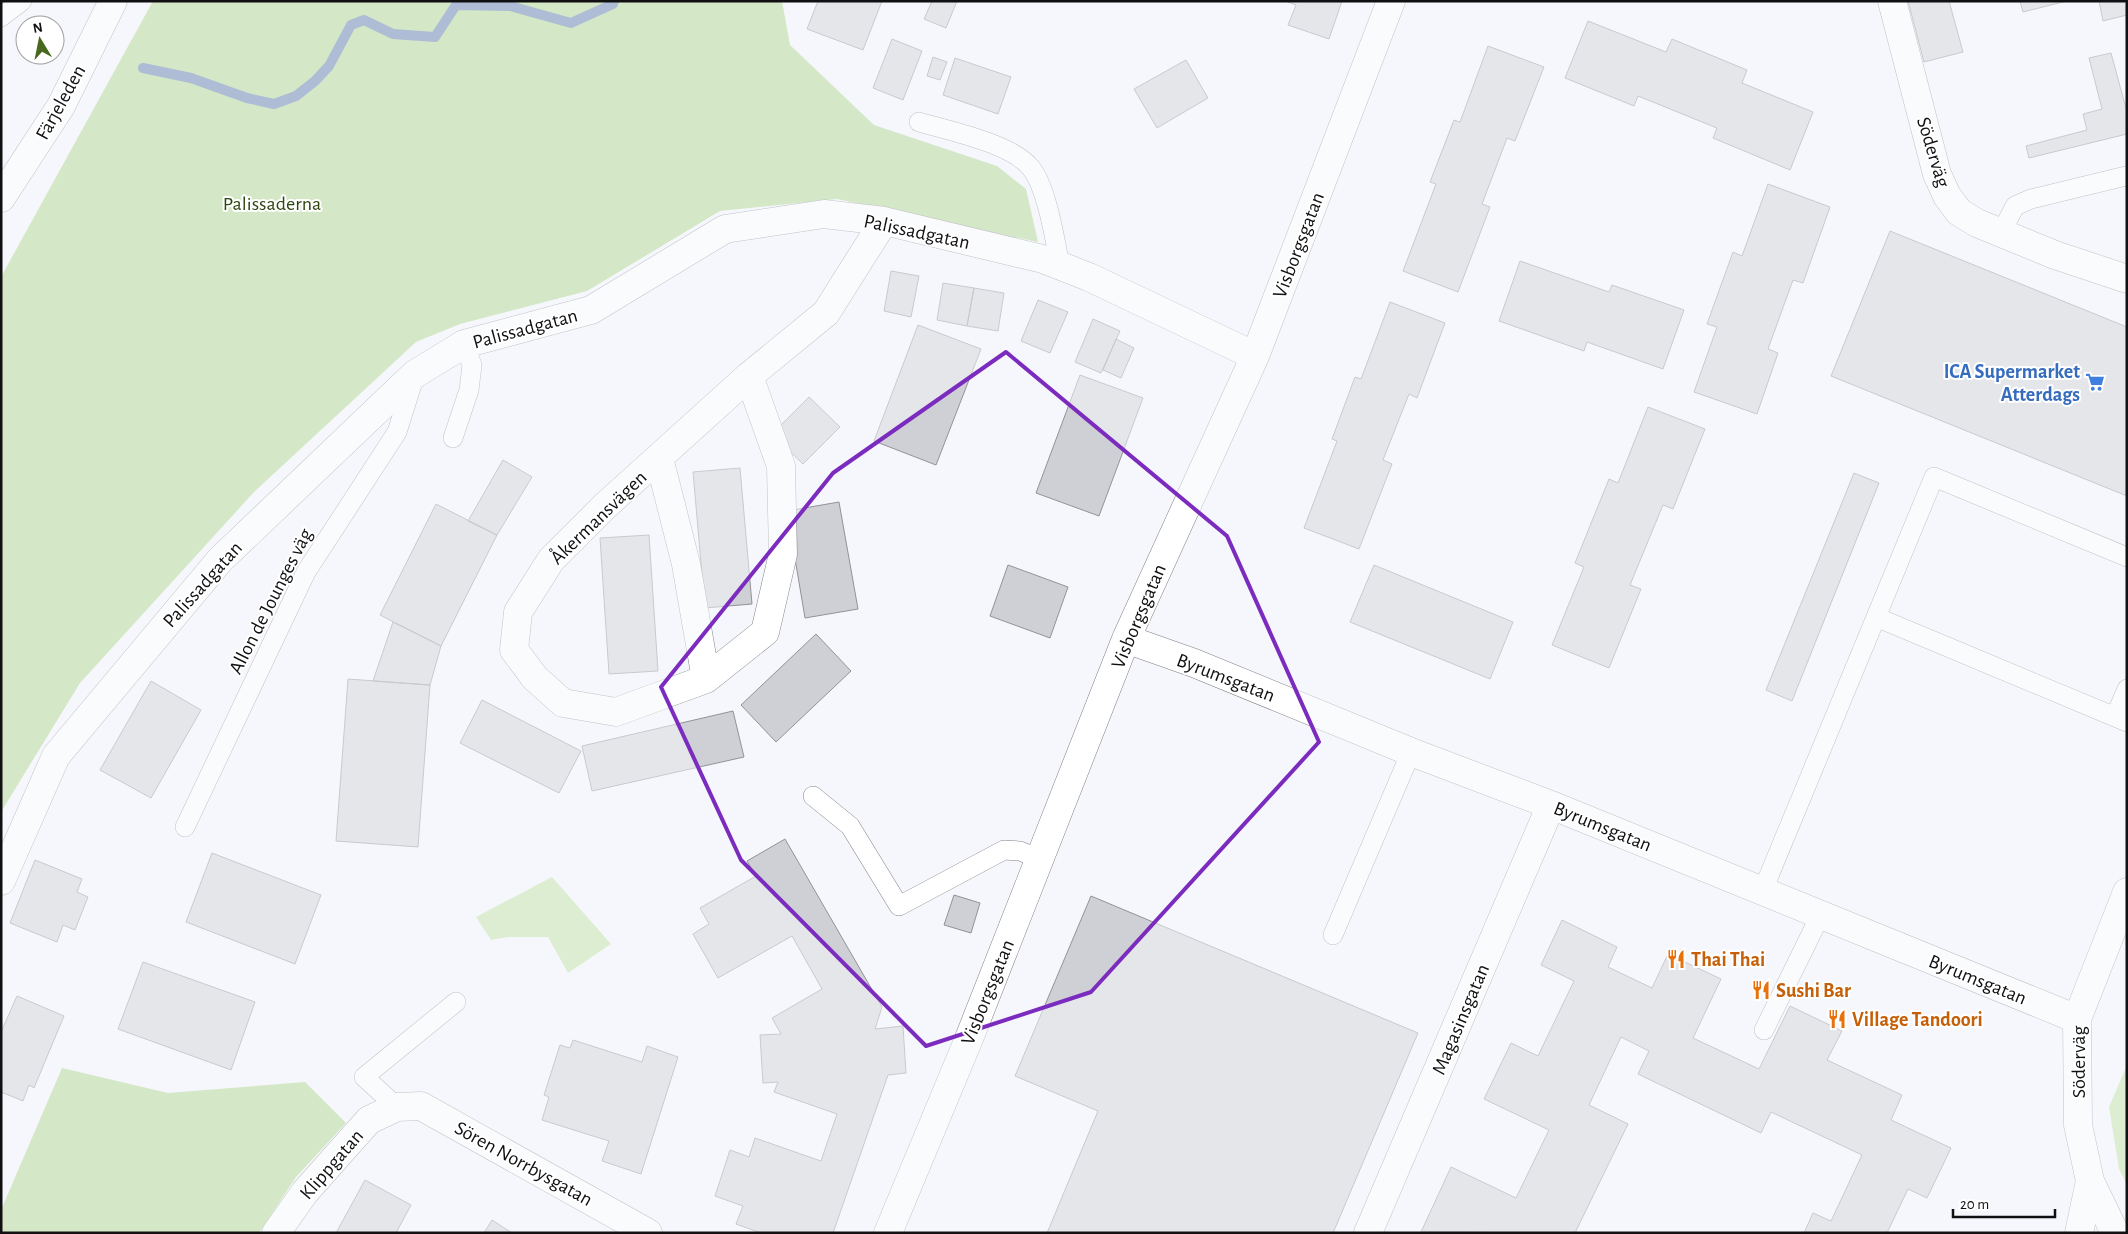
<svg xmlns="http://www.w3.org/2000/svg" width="2128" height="1234" viewBox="0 0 2128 1234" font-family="'Alegreya Sans',sans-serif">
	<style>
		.green { fill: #bee19d }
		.forest { fill: #acd386 }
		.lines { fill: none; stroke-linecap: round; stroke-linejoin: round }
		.stream { stroke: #5776a6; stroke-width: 10 }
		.building { fill: #cfd0d5; stroke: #929297 }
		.lane-casing { stroke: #828287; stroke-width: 20 }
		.street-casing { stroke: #828287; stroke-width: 29 }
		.secondary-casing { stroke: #828287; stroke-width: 29 }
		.lane { stroke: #fff; stroke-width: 19 }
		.street { stroke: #fff; stroke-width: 28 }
		.secondary { stroke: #fff; stroke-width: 28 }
		.marked { fill: none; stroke: #7b2cbf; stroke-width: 4; stroke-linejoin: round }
		.labels { text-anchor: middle; stroke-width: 4; stroke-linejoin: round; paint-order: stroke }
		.street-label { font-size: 20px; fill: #101012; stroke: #fff }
		.park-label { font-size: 20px; fill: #2e4610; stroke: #fff }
		.shop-label { font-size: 20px; font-weight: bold; fill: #366cbe; stroke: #fff; text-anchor: end }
		.food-label { font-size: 20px; font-weight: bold; fill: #c56008; stroke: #fff; text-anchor: start }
	</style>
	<rect width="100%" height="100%" fill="#f6f7fc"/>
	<!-- green -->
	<path class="green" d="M552,877L611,944L568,973L548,937H508L491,940L476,917Z
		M2127,1065V1185L2119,1169L2109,1107Z"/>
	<!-- forest -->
	<path class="forest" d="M153,1H782L790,45L874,125L997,166L1026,189L1038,242L837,199L720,211L587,291L460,324L416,342L254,492L80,683L1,812V277Z
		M62,1068L168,1093L305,1082L346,1123L296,1177L259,1233H1V1210Z"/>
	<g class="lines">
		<!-- stream -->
		<path class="stream" d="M143,68L191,78L247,98L274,104L296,96L315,81L329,66L351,25L364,20L393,34L435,37L456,5L510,6L571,23L613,4L614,1"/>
	</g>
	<!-- building -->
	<path class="building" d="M818,1H882L863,50L807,29Z
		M932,1H957L946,28L924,19Z
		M1285,1H1342L1329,39L1288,25L1296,5Z
		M1908,1H1949L1963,52L1924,62Z
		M2020,1H2067L2023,12Z
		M2099,1H2127V15L2103,21Z
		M1588,21L1666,52L1672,39L1747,70L1742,83L1813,112L1790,170L1713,138L1717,128L1638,96L1634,106L1565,78Z
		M892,39L922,51L903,100L873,88Z
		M1488,46L1544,67L1515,141L1507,138L1482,204L1490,207L1458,292L1403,271L1436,184L1430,182L1454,120L1460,122Z
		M2111,53L2127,112V134L2029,158L2026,146L2087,130L2083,114L2102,109L2089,58Z
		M933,57L947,62L940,80L927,76Z
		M955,58L1011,77L998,114L943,95Z
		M1186,60L1208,98L1157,128L1134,89Z
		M1768,184L1830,207L1803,283L1793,280L1768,349L1778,353L1757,414L1694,392L1717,327L1707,324L1733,252L1742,256Z
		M1890,231L2127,327V496L1831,376Z
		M1520,261L1609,292L1612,285L1684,310L1663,369L1587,342L1584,351L1499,321Z
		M891,271L919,276L911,317L884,311Z
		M943,283L974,288L967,326L937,320Z
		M974,288L1004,293L998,331L967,326Z
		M1038,300L1068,312L1050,353L1021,341Z
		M1390,302L1445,323L1417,398L1409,394L1383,460L1392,464L1359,549L1304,528L1337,441L1332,439L1355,377L1361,379Z
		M1093,319L1120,331L1101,373L1075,362Z
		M918,325L981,349L936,465L874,441Z
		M1116,339L1134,348L1121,378L1103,370Z
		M1080,375L1143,398L1099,516L1036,493Z
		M809,397L840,427L803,464L772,434Z
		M1648,407L1705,429L1673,509L1663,505L1630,585L1641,589L1609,668L1552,645L1584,567L1575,563L1609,479L1618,483Z
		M503,460L532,477L497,535L468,521Z
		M740,468L752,604L705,608L693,472Z
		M1854,473L1879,483L1792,701L1766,690Z
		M839,502L858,609L805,618L787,511Z
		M436,504L497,535L441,646L380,615Z
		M649,535L658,671L609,674L600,538Z
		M1008,565L1068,587L1050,638L990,616Z
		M1374,565L1513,622L1490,679L1350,622Z
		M393,622L441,646L430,685L373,681Z
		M816,634L851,671L776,742L741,705Z
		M348,679L430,685L418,847L336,841Z
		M151,681L201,710L151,798L100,770Z
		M482,700L581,751L559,793L460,743Z
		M733,711L744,757L592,791L582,746Z
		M785,839L882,1007L875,1029L903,1026L906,1073L888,1075L833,1233H761L736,1224L743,1206L715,1196L730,1150L749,1157L755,1138L821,1161L837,1114L774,1092L778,1082L763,1083L760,1035L781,1034L772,1018L822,989L792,936L718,978L693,934L709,924L700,908L756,876L747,861Z
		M212,853L321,895L295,964L186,922Z
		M35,860L82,879L77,892L88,897L75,930L63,925L57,942L10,923Z
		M954,895L980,903L971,933L944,925Z
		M1091,896L1418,1033L1333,1233H1047L1098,1111L1015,1076Z
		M1562,920L1617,947L1608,967L1652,988L1668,954L1721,979L1693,1038L1759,1069L1790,1006L1842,1031L1827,1060L1902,1095L1891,1120L1951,1148L1927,1198L1908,1189L1887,1233H1804L1813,1213L1831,1221L1862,1155L1771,1112L1761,1133L1638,1074L1649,1051L1621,1037L1589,1105L1628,1124L1575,1233L1421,1232L1451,1167L1516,1198L1549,1130L1484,1099L1511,1043L1538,1056L1574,981L1541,965Z
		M143,962L255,1002L231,1070L118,1029Z
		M17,996L64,1016L34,1088L29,1085L23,1101L1,1092V1032Z
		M573,1040L642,1062L647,1046L678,1057L641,1174L602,1161L609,1141L542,1120L549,1097L544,1095L560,1045L570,1048Z
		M365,1180L411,1205L396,1233H336Z
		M492,1220L512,1233H484Z"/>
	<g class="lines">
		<!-- lane casing -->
		<g class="lane-casing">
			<path id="lane" d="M1,17L22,1
				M919,122C949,131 1011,143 1031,168C1047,188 1055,240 1060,266
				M2001,233L2015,206L2031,199L2126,176
				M453,438L469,390L472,365L464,344
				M1876,617L2127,722
				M2115,717L2127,689
				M813,796L850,826L899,906L1004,850L1020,851L1040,859
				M185,827L306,572L397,432L414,378
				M1763,890L1934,477L2127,557
				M1333,935L1411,752
				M1764,1030L1821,914
				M397,1107L364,1077L456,1002"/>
		</g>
		<!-- street casing -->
		<g class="street-casing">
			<path id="street" d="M1892,1L1937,174L1947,196L1959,212L1977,223L2055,255L2127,279
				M749,376L781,466L783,554L765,632L706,679L616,712L563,703L535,678L514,650L518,612L551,560L604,507L749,376L826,313L884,221
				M659,458L686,564L706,679
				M1126,639L1194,663L1411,752L1551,805L2077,1019
				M1,881L56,756L220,560L415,374L464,344L591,310L725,229L824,214L884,221L1043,259L1089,277L1255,356
				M276,1233L305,1192L369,1120L397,1107L421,1106L648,1233
				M888,1233L968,1041L1126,639L1255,356L1391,1
				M1368,1233L1551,805
				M2079,1233L2090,1181
				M2115,1233L2090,1181L2078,1125L2077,1019L2127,892"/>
		</g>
		<!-- secondary casing -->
		<g class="secondary-casing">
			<path id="secondary" d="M1,198L61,106L113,1"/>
		</g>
		<!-- lane -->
		<use href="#lane" class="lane"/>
		<!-- street -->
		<use href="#street" class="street"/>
		<!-- secondary -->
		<use href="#secondary" class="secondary"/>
	</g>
	<!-- marked area -->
	<path d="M0 0H2128V1234H0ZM1006,352L1227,536L1319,742L1091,992L926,1046L741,860L661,687L833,473Z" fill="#f6f7fc" fill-opacity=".55" fill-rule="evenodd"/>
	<path class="marked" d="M1006,352L1227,536L1319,742L1091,992L926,1046L741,860L661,687L833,473Z"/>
	<!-- icons -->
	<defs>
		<g id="supermarket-bare" transform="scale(1.5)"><path d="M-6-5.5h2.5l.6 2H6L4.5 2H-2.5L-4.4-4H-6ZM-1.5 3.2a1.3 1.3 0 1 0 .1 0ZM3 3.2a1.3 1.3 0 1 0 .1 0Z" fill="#3f7fe0" stroke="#fff" stroke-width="2.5" paint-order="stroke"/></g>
		<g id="restaurant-bare" transform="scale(1.5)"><path d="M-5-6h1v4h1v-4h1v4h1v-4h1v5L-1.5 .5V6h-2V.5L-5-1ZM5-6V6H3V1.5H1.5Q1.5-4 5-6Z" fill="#e8710a" stroke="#fff" stroke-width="2.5" paint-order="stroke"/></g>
	</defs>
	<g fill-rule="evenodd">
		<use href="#supermarket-bare" x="2095" y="382"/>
		<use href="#restaurant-bare" x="1676" y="959"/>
		<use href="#restaurant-bare" x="1761" y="990"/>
		<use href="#restaurant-bare" x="1837" y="1019"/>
	</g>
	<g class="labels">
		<!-- street labels -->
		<g class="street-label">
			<text transform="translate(60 102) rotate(-61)" y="7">Färjeleden</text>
			<text transform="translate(1934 152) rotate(73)" y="7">Söderväg</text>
			<text transform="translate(917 231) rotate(12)" y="7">Palissadgatan</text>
			<text transform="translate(1298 245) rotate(-69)" y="7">Visborgsgatan</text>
			<text transform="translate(525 328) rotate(-15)" y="7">Palissadgatan</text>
			<text transform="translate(598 517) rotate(-44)" y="7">Åkermansvägen</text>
			<text transform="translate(202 584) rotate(-48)" y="7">Palissadgatan</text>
			<text transform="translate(270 601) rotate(-63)" y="7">Allon de Jounges väg</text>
			<text transform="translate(1138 616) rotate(-67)" y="7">Visborgsgatan</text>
			<text transform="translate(1226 677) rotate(21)" y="7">Byrumsgatan</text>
			<text transform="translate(1603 826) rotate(22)" y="7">Byrumsgatan</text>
			<text transform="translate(1978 979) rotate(22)" y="7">Byrumsgatan</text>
			<text transform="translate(987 992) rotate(-68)" y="7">Visborgsgatan</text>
			<text transform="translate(1460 1019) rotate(-67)" y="7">Magasinsgatan</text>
			<text transform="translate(2078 1062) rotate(-90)" y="7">Söderväg</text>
			<text transform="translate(524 1163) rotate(29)" y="7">Sören Norrbysgatan</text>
			<text transform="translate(331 1164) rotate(-49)" y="7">Klippgatan</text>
		</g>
		<!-- park labels -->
		<g class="park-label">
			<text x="272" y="210">Palissaderna</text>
		</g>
		<!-- shop labels -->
		<g class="shop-label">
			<text x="2080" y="378">ICA Supermarket<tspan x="2080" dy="23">Atterdags</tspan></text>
		</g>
		<!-- food labels -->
		<g class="food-label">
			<text x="1691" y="966">Thai Thai</text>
			<text x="1776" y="997">Sushi Bar</text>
			<text x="1852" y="1026">Village Tandoori</text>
		</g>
	</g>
	<!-- border -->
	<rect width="2128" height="1234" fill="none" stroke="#101012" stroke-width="5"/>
	<!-- north arrow -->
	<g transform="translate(40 40) rotate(350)"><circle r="24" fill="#ffffff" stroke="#9f9fa0"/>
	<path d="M0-4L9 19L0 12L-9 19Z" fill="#48681e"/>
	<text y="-8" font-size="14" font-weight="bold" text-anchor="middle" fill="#101012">N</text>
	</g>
	<!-- scale -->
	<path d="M1953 1209v8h102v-8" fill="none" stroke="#101012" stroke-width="2.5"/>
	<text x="1960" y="1209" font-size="15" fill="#101012" stroke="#ffffff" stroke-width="4" paint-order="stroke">20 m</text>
</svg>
